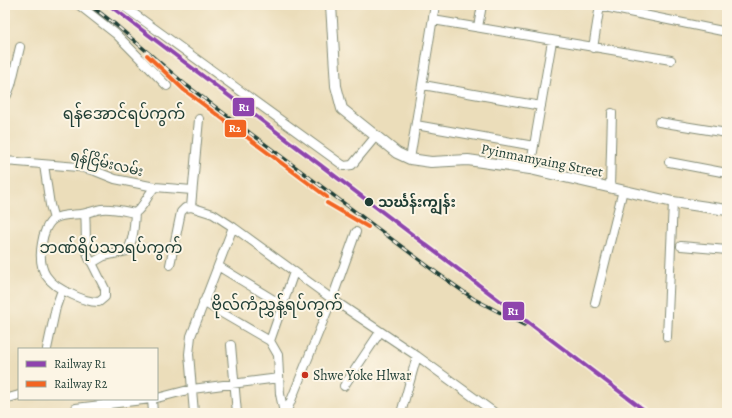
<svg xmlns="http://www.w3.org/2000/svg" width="732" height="418" viewBox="0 0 732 418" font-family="Alegreya,'Noto Sans Myanmar',serif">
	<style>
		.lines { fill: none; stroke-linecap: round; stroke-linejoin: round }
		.minor-casing { stroke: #858d77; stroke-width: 10 }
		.tertiary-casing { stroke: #858d77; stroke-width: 12 }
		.minor { stroke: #fff; stroke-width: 8 }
		.tertiary { stroke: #fff; stroke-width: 10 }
		.rail-casing { stroke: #1f3d34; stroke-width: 3.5 }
		.rail { stroke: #fcf5e5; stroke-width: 2; stroke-dasharray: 6; stroke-linecap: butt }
		.rail-1-casing { stroke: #fcf5e5; stroke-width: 7 }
		.rail-2-casing { stroke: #fcf5e5; stroke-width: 7 }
		.rail-1 { stroke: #8e44ad; stroke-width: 4 }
		.rail-2 { stroke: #f26522; stroke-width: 4 }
		.stop-dot { fill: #1f3d34; stroke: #fcf5e5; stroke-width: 1.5 }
		.poi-dot { fill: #c8321e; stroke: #fcf5e5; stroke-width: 1.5 }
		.labels { text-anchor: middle; stroke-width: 4; stroke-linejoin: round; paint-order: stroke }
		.street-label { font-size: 14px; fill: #1f3d34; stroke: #fcf5e5 }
		.stop-label { font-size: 14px; font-weight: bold; fill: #1f3d34; stroke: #fcf5e5; text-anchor: start }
		.poi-label { font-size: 14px; fill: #1f3d34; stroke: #fcf5e5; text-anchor: start }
		.quarter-label { font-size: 16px; fill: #1f3d34; stroke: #fcf5e5 }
		.line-badge { stroke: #fcf5e5; stroke-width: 1.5 }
		.badge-label { font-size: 11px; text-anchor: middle; font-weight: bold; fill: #fff }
	</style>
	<rect width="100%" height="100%" fill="#fcf5e5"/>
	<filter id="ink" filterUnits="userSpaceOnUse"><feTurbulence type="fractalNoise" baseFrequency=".025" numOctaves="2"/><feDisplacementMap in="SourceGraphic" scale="8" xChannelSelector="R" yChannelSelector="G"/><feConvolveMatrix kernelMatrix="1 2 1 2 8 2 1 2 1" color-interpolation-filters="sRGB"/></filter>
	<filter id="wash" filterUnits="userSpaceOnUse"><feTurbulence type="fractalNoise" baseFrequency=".012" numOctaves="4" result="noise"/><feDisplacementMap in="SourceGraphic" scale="16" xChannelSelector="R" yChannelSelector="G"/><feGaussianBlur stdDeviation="0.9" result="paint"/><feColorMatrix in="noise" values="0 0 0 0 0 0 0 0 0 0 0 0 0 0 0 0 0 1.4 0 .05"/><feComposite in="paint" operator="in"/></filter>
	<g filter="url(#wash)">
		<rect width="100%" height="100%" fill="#ebddba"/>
	</g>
	<g filter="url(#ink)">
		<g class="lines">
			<!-- minor casing -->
			<g class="minor-casing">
				<path id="minor" d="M79,5L116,34L167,86
					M122,5L344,166L352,165L376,136
					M600,6L727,32
					M433,20L671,60
					M478,27L482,5
					M593,48L600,5
					M423,85L541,106
					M5,95H7L11,85L20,47
					M199,119L191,207L213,214L233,227L332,299L417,356L495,413
					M659,122L727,133
					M416,125L534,146
					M410,159L435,5
					M5,161L78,167L95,171L115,179L155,187
					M669,162L727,173
					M44,165L50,205L54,219
					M530,169L552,41
					M610,187L612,113
					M85,214C87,226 83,254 92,263L105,289V297L99,302C89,302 82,299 73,295C47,284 37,271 42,243C43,235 47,223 54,219C61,214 73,215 81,214C88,213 95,210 102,209C113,208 124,211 135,213
					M681,246L727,250
					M92,263L104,256L127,251C134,240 134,225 135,213C145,206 147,195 155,187L192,190
					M170,265L181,212L185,208L191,207
					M218,266L282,305
					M203,302L270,341L278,355L280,394L284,413
					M595,303L623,190
					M667,337L673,202
					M270,341L294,272
					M231,345L237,413
					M47,349L56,307L62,290
					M344,386L380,332
					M157,398L192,389L279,378
					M5,399L19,395
					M106,399L108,413
					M152,399L153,413
					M76,408L151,399
					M194,413L189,354L191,336L233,227
					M286,413L332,299L356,232
					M401,413L417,356"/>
			</g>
			<!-- tertiary casing -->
			<g class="tertiary-casing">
				<path id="tertiary" d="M331,5L336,86L342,109L397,153L410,159L431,162L468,160L530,169L673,202L727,210"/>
			</g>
			<!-- minor -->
			<use href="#minor" class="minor"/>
			<!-- tertiary -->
			<use href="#tertiary" class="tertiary"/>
			<!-- rail casing -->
			<g class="rail-casing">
				<path id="rail" d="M90,5L116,25L186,85L437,273L474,299L524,325
					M327,203L368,227"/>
			</g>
			<!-- rail -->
			<use href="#rail" class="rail"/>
			<!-- rail-1 casing -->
			<g class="rail-1-casing">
				<path id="rail-1" d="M109,5L648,413"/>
			</g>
			<!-- rail-2 casing -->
			<g class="rail-2-casing">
				<path id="rail-2" d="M147,55L184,90L327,197
					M327,203L368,227"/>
			</g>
			<!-- rail-1 -->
			<use href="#rail-1" class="rail-1"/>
			<!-- rail-2 -->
			<use href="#rail-2" class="rail-2"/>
		</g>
	</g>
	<!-- markers -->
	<circle class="stop-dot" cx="369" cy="202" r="5"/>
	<circle class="poi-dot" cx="305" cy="375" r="4"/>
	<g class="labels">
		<!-- street labels -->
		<g class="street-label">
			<text transform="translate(542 160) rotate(11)" y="5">Pyinmamyaing Street</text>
			<text transform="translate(107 163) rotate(13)" y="5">ရန်ငြိမ်းလမ်း</text>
		</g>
		<!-- stop labels -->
		<g class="stop-label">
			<text x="378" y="207">သင်္ဃန်းကျွန်း</text>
		</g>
		<!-- poi labels -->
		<g class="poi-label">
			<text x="313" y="380">Shwe Yoke Hlwar</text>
		</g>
		<!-- quarter labels -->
		<g class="quarter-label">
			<text x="124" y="119">ရန်အောင်ရပ်ကွက်</text>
			<text x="111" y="253">ဘဏ်ရိပ်သာရပ်ကွက်</text>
			<text x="277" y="310">ဗိုလ်ကံညွှန့်ရပ်ကွက်</text>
		</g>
	</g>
	<g class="line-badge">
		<rect x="232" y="97" width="23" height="20" rx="4" fill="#8e44ad"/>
		<rect x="224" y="119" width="23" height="19" rx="4" fill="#f26522"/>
		<rect x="502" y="301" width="23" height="20" rx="4" fill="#8e44ad"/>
	</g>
	<g class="badge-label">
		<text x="244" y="111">R1</text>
		<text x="235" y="132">R2</text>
		<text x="513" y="315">R1</text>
	</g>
	<!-- margin -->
	<rect width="732" height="418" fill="none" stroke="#fcf5e5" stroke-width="20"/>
	<!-- legend -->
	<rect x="18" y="348" width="140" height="52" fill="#fcf5e5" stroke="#a4ab9e"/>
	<rect x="26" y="361" width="20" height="6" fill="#8e44ad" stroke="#a4ab9e"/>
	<text x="54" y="368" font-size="12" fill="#1f3d34">Railway R1</text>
	<rect x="26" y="381" width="20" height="6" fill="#f26522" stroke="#a4ab9e"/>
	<text x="54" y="388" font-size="12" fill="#1f3d34">Railway R2</text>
</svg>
